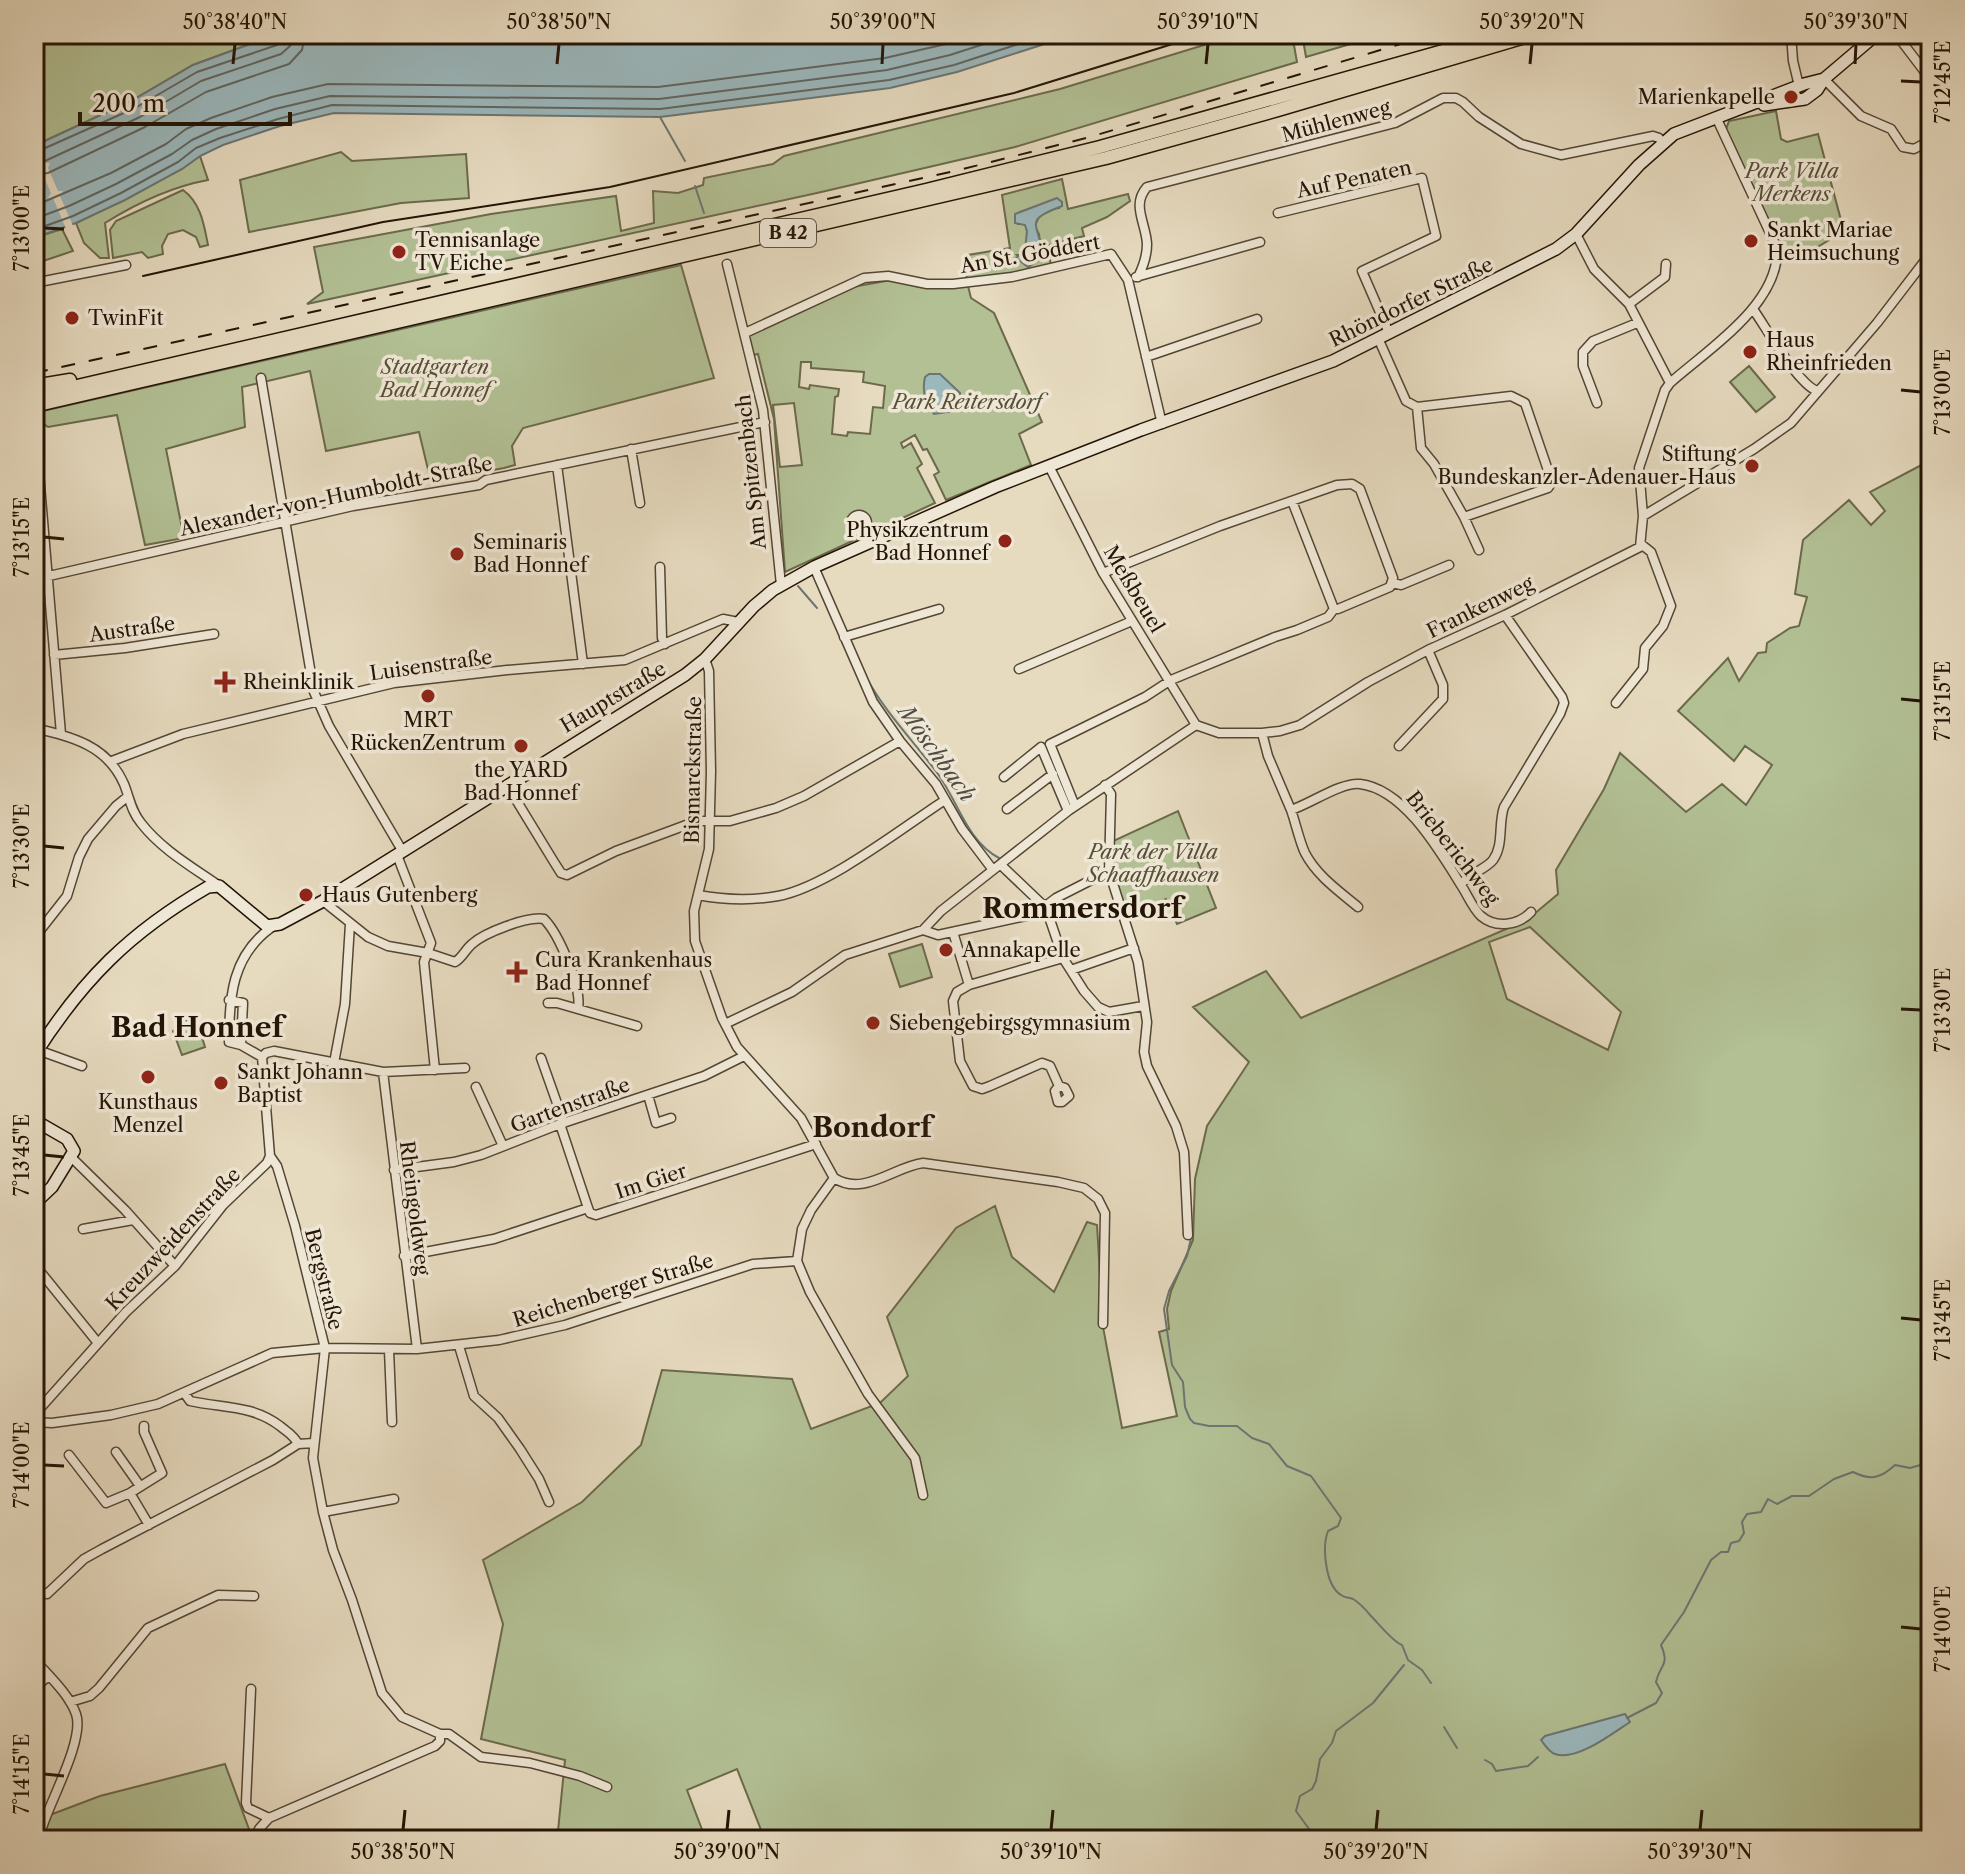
<svg xmlns="http://www.w3.org/2000/svg" width="1965" height="1874" viewBox="0 0 1965 1874" font-family="'Libre Caslon Text',serif">
	<style>
		.green { fill: #b2c094; stroke: #6b6a4c; stroke-width: 2; fill-rule: evenodd }
		.water { fill: #9bb8bd; stroke: #6b7673; stroke-width: 2 }
		.pier { fill: #e6dabf }
		.lines { fill: none; stroke-linecap: round; stroke-linejoin: round }
		.shore { stroke: #606661; stroke-width: 2 }
		.stream { stroke: #6b7673; stroke-width: 2 }
		.minor-casing { stroke: #544634; stroke-width: 11 }
		.secondary-casing { stroke: #241405; stroke-width: 14 }
		.trunk-casing { stroke: #241405; stroke-width: 15 }
		.minor { stroke: #efe7d5; stroke-width: 8 }
		.secondary { stroke: #efe7d5; stroke-width: 11 }
		.trunk { stroke: #e6dabf; stroke-width: 12 }
		.tram { stroke: #241405; stroke-width: 2 }
		.rail { stroke: #241405; stroke-width: 2; stroke-dasharray: 14 14; stroke-linecap: butt }
		.ticks { fill: none; stroke: #241405; stroke-width: 3 }
		.poi-dot { fill: #8f2418; stroke: #efe7d5; stroke-width: 3 }
		.labels { text-anchor: middle; stroke-width: 7; stroke-linejoin: round; paint-order: stroke }
		.shield { fill: #efe7d5; stroke: #615343; stroke-width: 2 }
		.shield-label { font-size: 18px; font-weight: bold; fill: #241405 }
		.poi-label { font-size: 20px; fill: #241405; stroke: #efe7d5; text-anchor: start }
		.street-label { font-size: 20px; fill: #241405; stroke: #efe7d5 }
		.park-label { font-size: 20px; font-style: italic; fill: #565037; stroke: #efe7d5 }
		.water-label { font-size: 22px; font-style: italic; fill: #4e4d45; stroke: #efe7d5 }
		.district-label { font-size: 28px; font-weight: bold; fill: #241405; stroke: #efe7d5 }
		.neatline { fill: none; stroke: #241405; stroke-width: 3 }
		.ticks-label { font-size: 20px; text-anchor: middle; fill: #241405 }
	</style>
	<rect width="100%" height="100%" fill="#e6dabf"/>
	<filter id="stains"><feTurbulence type="fractalNoise" baseFrequency=".0025" numOctaves="4"/><feColorMatrix values="0 0 0 0 .2 0 0 0 0 .09 0 0 0 0 .02 0 0 0 .5 -.17"/></filter>
	<radialGradient id="worn" r=".72"><stop offset=".6" stop-color="#630" stop-opacity="0"/><stop offset="1" stop-color="#630" stop-opacity=".3"/></radialGradient>
	<!-- green -->
	<path class="green" d="M34,34H177L183,40L208,34H294L261,40L193,65L131,101L34,146Z
		M1240,34H1292L1297,62L1015,147L817,193L307,304L323,292L314,247L491,214L616,196L621,231L654,223L653,191L678,193L703,185L704,178L773,164L784,156L1060,89Z
		M1302,34H1385L1306,57Z
		M1776,111L1781,139L1787,142L1818,134L1841,220L1847,229L1803,256L1783,253L1725,132L1729,121Z
		M341,152L352,161L466,154L469,198L401,203L249,232L240,180Z
		M200,156L208,180C170,187 137,203 105,223L109,258H100L84,243L76,223L182,169Z
		M1062,179L1068,209L1128,194L1130,201L1107,217L1082,228L1084,236L1046,246L1051,264L1018,272L967,279L964,263L968,255L1010,248L1002,195ZM1057,199L1059,208C1046,209 1038,214 1035,227L1039,234L1042,258L1028,267L1017,255H1022C1028,247 1029,233 1025,224H1018L1020,212Z
		M183,190C201,203 204,225 208,245L200,247L196,237L183,230L168,234L162,246L163,254L148,258L142,252L113,258L110,230L116,221Z
		M62,229L73,251L34,264V238Z
		M681,265L714,378L523,428L512,446L515,465L504,468L431,482L419,432L326,451L310,371L242,387L245,427L166,449L184,538L145,545L117,415L48,427L34,417V413Z
		M897,279L930,288L968,286L971,298L994,313L1042,422L1019,434L1031,465L946,500L934,475L939,472L927,449L923,450L915,435L901,443L903,448L911,443L922,464L917,468L935,503L785,572L774,419L758,354L753,355L748,334L852,287ZM801,362H811V368L864,372L863,382L885,386L883,408L873,407L870,434L848,432L847,436L832,434L835,397L838,396L839,389L810,385L809,389L799,387ZM794,403L802,465L780,467L773,405Z
		M1749,366L1775,397L1756,412L1730,382Z
		M1931,460V1840H765L737,1769L687,1790L706,1840H514L558,1831L565,1760L481,1739L503,1624L483,1560L582,1502L641,1445L662,1370L792,1379L811,1429L880,1403L908,1376L887,1317L956,1228L995,1206L1012,1257L1054,1292L1087,1222L1097,1225L1103,1327L1122,1428L1177,1416L1159,1332L1169,1329L1167,1309L1171,1291L1193,1240L1195,1179L1207,1126L1249,1062L1193,1007L1266,971L1301,1018L1527,920L1558,894L1556,870L1604,789L1620,753L1686,812L1722,784L1746,805L1772,765L1745,746L1734,761L1678,711L1728,658L1739,681L1758,653L1766,652L1767,643L1790,628L1799,626L1807,597L1795,594L1803,540L1849,500L1871,525L1885,511L1870,492ZM1530,927L1621,1012L1608,1050L1507,999L1489,942Z
		M1178,811L1216,908L1177,924L1166,899L1126,915L1113,866L1111,842Z
		M922,944L932,977L900,987L889,954Z
		M190,1018L195,1031L201,1034L205,1047L182,1055L173,1031Z
		M225,1764L253,1840H34V1821L100,1796Z"/>
	<!-- water -->
	<path class="water" d="M294,34H1076L957,72L890,88L660,117L334,113L280,126L223,145L200,156L182,169L125,200L76,223L34,238V146L131,101L193,65L261,40Z
		M1057,198L1062,202V206C1020,222 1041,222 1042,258L1028,267L1016,258L1025,250L1027,231L1025,225L1015,223V214Z
		M929,374H940L960,393L961,401L955,406V411L934,414C925,403 922,390 925,377Z
		M1625,1714L1630,1722C1613,1733 1576,1762 1555,1754C1549,1752 1545,1745 1541,1740L1545,1736Z"/>
	<!-- pier -->
	<path class="pier" d="M36,141L46,163H50L48,168L58,191H63L60,196L74,228L67,231L53,198H48L51,193L41,170H36L39,165L34,154Z"/>
	<g class="lines">
		<!-- shore -->
		<path class="shore" d="M34,153L135,108L197,72L277,45L282,40L283,34
			M34,163L45,161L140,117L201,81L281,54L290,46L293,34
			M34,175L48,173L145,127L206,92L289,64L302,50L305,34
			M34,206L111,173L166,144L186,129L211,118L272,97L328,84L658,87L885,58L946,44L973,34
			M34,219L69,206L116,184L172,154L192,140L216,129L275,109L330,96L659,99L887,70L950,55L1015,34
			M34,230L73,216L121,193L178,162L196,148L220,138L278,119L332,105L660,109L889,80L954,65L1049,34"/>
		<!-- stream -->
		<path class="stream" d="M660,117L685,161
			M695,186L704,213
			M798,586L817,608
			M865,675C885,713 913,740 938,774C958,802 967,841 999,858
			M1188,1154L1190,1203
			M1191,1238L1187,1256L1169,1291L1164,1309L1172,1365L1183,1382L1185,1407L1190,1419L1194,1423L1209,1426H1237L1252,1438L1269,1444L1287,1466L1311,1476L1341,1518L1338,1526L1328,1531C1322,1547 1325,1585 1341,1595C1347,1599 1346,1596 1353,1599C1360,1603 1366,1610 1371,1616C1379,1624 1393,1642 1402,1645L1408,1660L1422,1670L1431,1683
			M1627,1718L1656,1703L1662,1693L1656,1682C1660,1664 1670,1666 1661,1645L1684,1612L1711,1560L1721,1552H1728L1731,1543L1739,1541L1744,1533L1742,1522L1747,1514L1761,1512L1768,1499L1777,1504L1792,1496H1809L1834,1479L1853,1472C1871,1481 1881,1478 1895,1465L1910,1468L1931,1462
			M1444,1727L1457,1748
			M1485,1760L1492,1764L1496,1771L1528,1766L1538,1757
			M1317,1840L1296,1811L1300,1796L1312,1789L1316,1781L1320,1759L1332,1743L1336,1731L1373,1703L1404,1665"/>
		<!-- minor casing -->
		<g class="minor-casing">
			<path id="minor" d="M1791,34L1793,61L1799,86
				M1896,34L1931,80
				M1824,79L1861,116L1891,129L1903,147L1914,149L1931,140
				M1278,213L1422,178L1436,236L1362,271L1389,333
				M1576,234L1594,269L1629,304L1670,383
				M727,264L763,410L781,585
				M1136,277L1260,242
				M1138,277C1143,267 1147,255 1147,244C1146,223 1131,205 1147,187L1395,123L1443,98H1456L1463,102L1479,117L1521,144L1561,155L1653,136L1659,138L1662,143
				M34,283L126,265
				M1629,304L1665,277L1666,264
				M1753,309C1767,329 1797,383 1817,391
				M745,333L864,278L888,276L927,284H953L1012,277L1111,254L1128,280L1162,424
				M1378,338L1406,401L1417,407L1511,396L1525,403L1552,482L1548,488L1464,517L1434,464L1421,448L1417,407
				M1146,357L1257,319
				M261,378L314,692L329,726L403,852
				M1597,403L1583,366V352L1593,341L1637,323
				M35,426L61,734
				M631,449L640,503
				M557,465L583,664
				M1049,466L1103,573L1196,725
				M851 523a8 8 0 1 1 16 0a8 8 0 1 1-16 0Z
				M1643,516L1754,449L1791,423L1877,323L1930,254
				M1464,517L1479,550
				M660,567L662,638L665,644
				M814,567L873,702L900,741L936,784L962,829L993,870
				M1103,573L1220,526L1337,485L1352,484L1360,489L1393,578L1390,587L1338,609H1334L1292,501
				M49,576L353,506L479,485L486,480L765,422
				M1393,583L1401,585L1449,565
				M844,637L939,609
				M54,655L125,648L214,634
				M705,659L709,671L711,771L709,849L694,911L695,941L722,1018L737,1047L801,1118L834,1178
				M1019,669L1132,621
				M1616,703L1643,669L1645,648L1663,626L1671,606L1651,552L1641,544
				M1196,725L1219,733H1262L1280,731L1300,725L1368,682L1428,650L1505,615L1640,547L1643,516L1639,468L1665,390L1670,383C1707,350 1780,304 1777,248L1716,117
				M34,728C72,737 107,745 124,784C130,799 131,811 141,823C161,849 192,867 218,885
				M1262,733L1268,756L1291,810C1310,804 1341,782 1360,784C1404,789 1439,850 1461,885C1467,894 1473,909 1481,916C1496,929 1519,925 1531,912
				M1399,746L1443,699V685L1428,650
				M112,761L183,734L394,683L507,670L625,660L723,619L738,622
				M1004,777L1041,747L1068,811
				M507,785L554,862L561,873L567,875L616,851L697,821H730L776,808L804,796L900,741
				M1105,785L1111,794L1109,871L1138,962L1147,1022L1144,1052L1147,1066L1176,1126L1184,1152L1188,1235
				M1075,806L1050,744L1145,697L1171,680L1275,637L1297,630L1328,617L1334,609
				M1007,809L1053,774
				M1291,810C1296,824 1299,840 1305,853C1317,876 1339,891 1358,907
				M397,855L431,943L424,962L435,1070
				M1002,866L1046,908L1063,958L1084,991L1098,1007L1109,1012L1143,1006
				M1461,884C1470,874 1487,868 1493,860C1504,845 1498,824 1504,807L1560,714L1564,703L1562,697L1505,615
				M698,895C725,900 751,901 778,896C827,887 902,828 945,800
				M323,901L368,937L388,946L428,953L455,962C462,958 465,950 472,944C484,933 527,916 544,919C559,934 582,988 578,1008
				M923,930L941,911L1068,811L1196,725
				M953,932L969,985L1063,958
				M34,938L67,896L79,857L88,839L116,806L127,797
				M1071,970L1134,948
				M969,985L957,992L953,1001L960,1061L973,1086L982,1089L990,1086L1042,1063L1050,1066L1059,1086L1055,1091L1058,1102H1062L1069,1096L1065,1088L1059,1086
				M229,1000L243,1003L241,1045
				M548,1003H557L637,1026
				M725,1024L792,992L845,955L923,930L938,935L1035,914L1056,898L1109,871
				M35,1049L82,1066
				M262,1057L270,1156L277,1166L295,1226L325,1348L313,1458L323,1512L333,1550L352,1600L382,1693L402,1717L440,1734H449L481,1757L530,1763L580,1776L607,1787
				M262,1057L266,1053L274,1051L383,1072L465,1068
				M262,1057L241,1045L229,1042C229,997 232,955 272,927
				M541,1058L564,1123
				M334,1063L345,1004L350,924
				M383,1072L417,1349
				M476,1087L503,1146
				M648,1095L656,1123L671,1118
				M560,1124L588,1208L590,1213L596,1215L816,1144
				M71,1157L125,1210L175,1266
				M394,1170L454,1162L481,1155L560,1124L704,1076L744,1056
				M834,1178C864,1197 893,1167 923,1163L1058,1182L1084,1188L1098,1199L1105,1213L1103,1324
				M83,1229L133,1220
				M404,1256L494,1239L588,1208
				M797,1261L810,1292L868,1394L915,1458L923,1495
				M797,1261L802,1229L811,1210L834,1178
				M34,1264L98,1343
				M459,1346L474,1396L498,1418L520,1449L539,1479L549,1502
				M389,1350L392,1422
				M185,1394L190,1401C222,1408 253,1405 280,1426C287,1432 294,1435 298,1444
				M34,1415L126,1312L175,1266L223,1205L267,1163L270,1156
				M34,1422L52,1423L111,1415L158,1404L272,1353L325,1348L417,1349L499,1340L565,1325L753,1264L797,1261
				M116,1452L140,1486
				M69,1455L106,1503L130,1493L162,1473L144,1432V1426
				M130,1493L149,1525
				M323,1512L394,1499
				M34,1590L47,1594L84,1559L102,1549L273,1460L298,1444L314,1443
				M34,1659C48,1675 69,1694 76,1714C85,1739 50,1801 42,1828
				M34,1688L49,1676
				M251,1689L246,1803L248,1808L269,1818
				M70,1702L90,1696L99,1688L148,1628L218,1595L254,1596
				M262,1840L259,1829L269,1818L435,1746L440,1741V1734
				M420,1840L439,1836L446,1840"/>
		</g>
		<!-- secondary casing -->
		<g class="secondary-casing">
			<path id="secondary" d="M1764,105L1805,99L1817,90L1824,79L1877,34
				M34,1056C82,980 130,932 208,887L219,886L267,926L280,924L323,901L685,675L705,659L754,606L773,590L814,567L995,487L1141,430L1333,361L1556,249L1576,234L1639,165L1674,134L1804,84L1824,79
				M34,1120L67,1139L74,1151L52,1187L34,1204"/>
		</g>
		<!-- trunk casing -->
		<g class="trunk-casing">
			<path id="trunk" d="M34,386L70,380
				M34,396L926,190L1100,147L1504,34
				M34,406L1106,158L1278,110L1535,34"/>
		</g>
		<!-- minor -->
		<use href="#minor" class="minor"/>
		<!-- secondary -->
		<use href="#secondary" class="secondary"/>
		<!-- trunk -->
		<use href="#trunk" class="trunk"/>
		<!-- tram -->
		<path class="tram" d="M143,276L383,222L610,187L1014,93L1205,34"/>
		<!-- rail -->
		<path class="rail" d="M34,373L959,170L1090,137L1434,34"/>
	</g>
	<!-- ticks -->
	<path class="ticks" d="M233,64L235,44M557,64L559,44M882,64L883,44M1206,64L1208,44M1530,64L1532,44M1855,64L1856,44M1901,81L1921,82M44,228L64,229M1901,390L1921,392M44,537L64,539M1901,699L1921,701M44,846L64,848M1901,1009L1921,1010M44,1155L64,1157M1901,1318L1921,1320M44,1465L64,1466M1901,1627L1921,1629M44,1774L64,1776M403,1830L405,1810M727,1830L729,1810M1051,1830L1053,1810M1376,1830L1378,1810M1700,1830L1702,1810"/>
	<!-- markers -->
	<g class="poi-dot">
		<circle cx="1791" cy="97" r="8"/>
		<circle cx="1751" cy="241" r="8"/>
		<circle cx="399" cy="252" r="8"/>
		<circle cx="72" cy="318" r="8"/>
		<circle cx="1750" cy="352" r="8"/>
		<circle cx="1752" cy="466" r="8"/>
		<circle cx="1005" cy="541" r="8"/>
		<circle cx="457" cy="554" r="8"/>
		<path d="M221 670h8v8h8v8h-8v8h-8v-8h-8v-8h8z"/>
		<circle cx="428" cy="696" r="8"/>
		<circle cx="521" cy="746" r="8"/>
		<circle cx="306" cy="895" r="8"/>
		<circle cx="946" cy="950" r="8"/>
		<path d="M513 960h8v8h8v8h-8v8h-8v-8h-8v-8h8z"/>
		<circle cx="873" cy="1023" r="8"/>
		<circle cx="148" cy="1077" r="8"/>
		<circle cx="221" cy="1083" r="8"/>
	</g>
	<g class="labels">
		<!-- shield labels -->
		<rect class="shield" x="760" y="219" width="56" height="28" rx="6"/>
		<g class="shield-label">
			<text x="788" y="239">B 42</text>
		</g>
		<!-- poi labels -->
		<g class="poi-label">
			<text x="1775" y="104" text-anchor="end">Marienkapelle</text>
			<text x="1767" y="237">Sankt Mariae<tspan x="1767" dy="23">Heimsuchung</tspan></text>
			<text x="415" y="247">Tennisanlage<tspan x="415" dy="23">TV Eiche</tspan></text>
			<text x="88" y="325">TwinFit</text>
			<text x="1766" y="347">Haus<tspan x="1766" dy="23">Rheinfrieden</tspan></text>
			<text x="1736" y="461" text-anchor="end">Stiftung<tspan x="1736" dy="23">Bundeskanzler-Adenauer-Haus</tspan></text>
			<text x="989" y="537" text-anchor="end">Physikzentrum<tspan x="989" dy="23">Bad Honnef</tspan></text>
			<text x="473" y="549">Seminaris<tspan x="473" dy="23">Bad Honnef</tspan></text>
			<text x="243" y="689">Rheinklinik</text>
			<text x="428" y="727" text-anchor="middle">MRT<tspan x="428" dy="23">RückenZentrum</tspan></text>
			<text x="521" y="777" text-anchor="middle">the YARD<tspan x="521" dy="23">Bad Honnef</tspan></text>
			<text x="322" y="902">Haus Gutenberg</text>
			<text x="962" y="957">Annakapelle</text>
			<text x="535" y="967">Cura Krankenhaus<tspan x="535" dy="23">Bad Honnef</tspan></text>
			<text x="889" y="1030">Siebengebirgsgymnasium</text>
			<text x="237" y="1079">Sankt Johann<tspan x="237" dy="23">Baptist</tspan></text>
			<text x="148" y="1109" text-anchor="middle">Kunsthaus<tspan x="148" dy="23">Menzel</tspan></text>
		</g>
		<!-- street labels -->
		<g class="street-label">
			<text transform="translate(1336 121) rotate(-15)" y="7">Mühlenweg</text>
			<text transform="translate(1354 179) rotate(-12)" y="7">Auf Penaten</text>
			<text transform="translate(1030 254) rotate(-10)" y="7">An St. Göddert</text>
			<text transform="translate(1411 302) rotate(-26)" y="7">Rhöndorfer Straße</text>
			<text transform="translate(751 472) rotate(-96)" y="7">Am Spitzenbach</text>
			<text transform="translate(336 496) rotate(-12)" y="7">Alexander-von-Humboldt-Straße</text>
			<text transform="translate(1134 589) rotate(59)" y="7">Meßbeuel</text>
			<text transform="translate(1480 607) rotate(-26)" y="7">Frankenweg</text>
			<text transform="translate(132 629) rotate(-8)" y="7">Austraße</text>
			<text transform="translate(431 665) rotate(-8)" y="7">Luisenstraße</text>
			<text transform="translate(613 697) rotate(-31)" y="7">Hauptstraße</text>
			<text transform="translate(693 770) rotate(-89)" y="7">Bismarckstraße</text>
			<text transform="translate(1453 848) rotate(52)" y="7">Brieberichweg</text>
			<text transform="translate(570 1105) rotate(-20)" y="7">Gartenstraße</text>
			<text transform="translate(651 1181) rotate(-18)" y="7">Im Gier</text>
			<text transform="translate(415 1208) rotate(83)" y="7">Rheingoldweg</text>
			<text transform="translate(173 1239) rotate(-47)" y="7">Kreuzweidenstraße</text>
			<text transform="translate(324 1279) rotate(76)" y="7">Bergstraße</text>
			<text transform="translate(613 1290) rotate(-17)" y="7">Reichenberger Straße</text>
		</g>
		<!-- park labels -->
		<g class="park-label">
			<text x="1792" y="178">Park Villa<tspan x="1792" dy="23">Merkens</tspan></text>
			<text x="435" y="374">Stadtgarten<tspan x="435" dy="23">Bad Honnef</tspan></text>
			<text x="967" y="409">Park Reitersdorf</text>
			<text x="1153" y="859">Park der Villa<tspan x="1153" dy="23">Schaaffhausen</tspan></text>
		</g>
		<!-- water labels -->
		<g class="water-label">
			<text transform="translate(937 753) rotate(54)" y="8">Möschbach</text>
		</g>
		<!-- district labels -->
		<g class="district-label">
			<text x="1082" y="918">Rommersdorf</text>
			<text x="197" y="1037">Bad Honnef</text>
			<text x="872" y="1137">Bondorf</text>
		</g>
	</g>
	<!-- margin -->
	<rect width="1965" height="1874" fill="none" stroke="#e6dabf" stroke-width="88"/>
	<!-- scale -->
	<path d="M80 112v12h210v-12" fill="none" stroke="#241405" stroke-width="4"/>
	<text x="92" y="112" font-size="24" fill="#241405" stroke="#efe7d5" stroke-width="6" paint-order="stroke">200 m</text>
	<rect x="44" y="44" width="1877" height="1786" class="neatline"/>
	<g class="ticks-label">
		<text x="235" y="29">50°38'40"N</text>
		<text x="559" y="29">50°38'50"N</text>
		<text x="883" y="29">50°39'00"N</text>
		<text x="1208" y="29">50°39'10"N</text>
		<text x="1532" y="29">50°39'20"N</text>
		<text x="1856" y="29">50°39'30"N</text>
		<text transform="translate(1943 82) rotate(-90)" y="7">7°12'45"E</text>
		<text transform="translate(22 228) rotate(-90)" y="7">7°13'00"E</text>
		<text transform="translate(1943 392) rotate(-90)" y="7">7°13'00"E</text>
		<text transform="translate(22 537) rotate(-90)" y="7">7°13'15"E</text>
		<text transform="translate(1943 701) rotate(-90)" y="7">7°13'15"E</text>
		<text transform="translate(22 846) rotate(-90)" y="7">7°13'30"E</text>
		<text transform="translate(1943 1010) rotate(-90)" y="7">7°13'30"E</text>
		<text transform="translate(22 1155) rotate(-90)" y="7">7°13'45"E</text>
		<text transform="translate(1943 1320) rotate(-90)" y="7">7°13'45"E</text>
		<text transform="translate(22 1465) rotate(-90)" y="7">7°14'00"E</text>
		<text transform="translate(1943 1629) rotate(-90)" y="7">7°14'00"E</text>
		<text transform="translate(22 1774) rotate(-90)" y="7">7°14'15"E</text>
		<text x="403" y="1859">50°38'50"N</text>
		<text x="727" y="1859">50°39'00"N</text>
		<text x="1051" y="1859">50°39'10"N</text>
		<text x="1376" y="1859">50°39'20"N</text>
		<text x="1700" y="1859">50°39'30"N</text>
	</g>
	<rect width="100%" height="100%" filter="url(#stains)"/>
	<rect width="100%" height="100%" fill="url(#worn)"/>
</svg>
